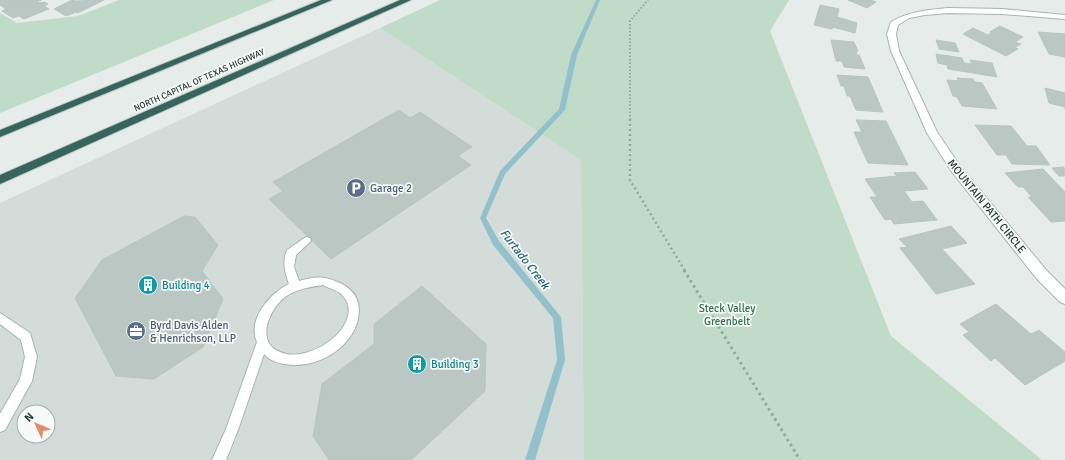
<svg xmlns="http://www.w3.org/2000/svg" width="1065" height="460" viewBox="0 0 1065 460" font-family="Signika,sans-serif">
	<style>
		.built { fill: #d3dcd8; fill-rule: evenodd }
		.green { fill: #c0dbc8 }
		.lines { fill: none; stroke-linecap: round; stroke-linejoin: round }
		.stream { fill: #93c1cb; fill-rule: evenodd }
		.building { fill: #bac7c2; stroke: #b8c5c0 }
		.lane-casing { stroke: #a8b4b0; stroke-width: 2 }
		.street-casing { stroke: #a8b4b0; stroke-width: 2 }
		.highway-casing { stroke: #c2c8c7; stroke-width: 2 }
		.path-far2 { stroke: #88aca2; stroke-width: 2; stroke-dasharray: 1.5 2; stroke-linecap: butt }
		.path-far1 { stroke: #88aca2; stroke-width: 2.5; stroke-dasharray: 2 3; stroke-linecap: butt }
		.path { stroke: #88aca2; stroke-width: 3; stroke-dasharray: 2.5 3.5; stroke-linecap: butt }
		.lane { fill: #fff; fill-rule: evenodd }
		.street { fill: #fff; fill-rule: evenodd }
		.highway { fill: #35655c; fill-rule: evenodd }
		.labels { text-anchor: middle; stroke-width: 3.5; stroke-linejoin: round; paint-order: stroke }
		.far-street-label { font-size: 9px; fill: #263c36; stroke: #f5f9f7 }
		.service-label { font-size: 11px; fill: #4e5e75; stroke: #f5f9f7; text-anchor: start }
		.street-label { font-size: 11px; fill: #263c36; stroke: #f5f9f7 }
		.culture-label { font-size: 11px; fill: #0d838f; stroke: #f5f9f7; text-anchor: start }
		.park-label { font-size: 11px; fill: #346f4c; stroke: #f5f9f7 }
		.water-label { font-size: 12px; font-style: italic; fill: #266472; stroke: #f5f9f7 }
	</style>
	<rect width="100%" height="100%" fill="#e5ece9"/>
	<!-- built -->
	<path class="built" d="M380,28L581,160L584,460H0V203ZM24,412H48V436H24Z"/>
	<!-- green -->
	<path class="green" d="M119,0H274L0,113V13L17,23L78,16Z
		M440,0H789L770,31L891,336L1042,460H584L581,160L380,28Z"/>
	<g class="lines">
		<!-- stream -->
		<path class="stream" d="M596,0H600L577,55L565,110L505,174L486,218L499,241L561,317L565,360L535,460H525L557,360L553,318L493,245L480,218L500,171L559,109L571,55Z"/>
	</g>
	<!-- building -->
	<path class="building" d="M0,0H41L37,1L40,3L44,2L48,4L44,6L49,9L24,19L19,16L13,18L2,11L6,9L0,5Z
		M72,0L75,1L104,0L78,13L76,12L66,16L54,9Z
		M848,0H870L876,2L867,8Z
		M820,5L839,9L837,17L857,23L855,33L833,27L832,29L814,25Z
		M1000,26L1023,37L1015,42L1021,44L1015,47L1018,49L1006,56L963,34L973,28L988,35L992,33L990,32Z
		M1038,32L1065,34V57L1049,54Z
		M831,40L854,42L858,51H856L857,55H859L865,69L844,67L842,61H836Z
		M936,40L955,43L959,52L939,49Z
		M936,54L962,58L964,63L972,64L970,60L992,63L997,77L948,69L947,65L938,63Z
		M837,75L868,77L883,112L856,110L850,96H847L844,86H841Z
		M957,78L973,79L975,82L982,83L997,109L962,106L957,97L953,96L947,80L959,81Z
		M1045,88L1065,93V109V107L1049,103Z
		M399,110L410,118L420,112L472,147L458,156L471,165L331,259L269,199L283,191L273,182Z
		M856,120L886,121L908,165L868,163L854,132H862Z
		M975,125L1011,126L1027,146H1036L1050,165L1012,164L1006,155H997Z
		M1064,167L1065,176H1059L1052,168Z
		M1043,169L1065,192V221L1051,222L1028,197H1032L1023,187H1018L1005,173Z
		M915,172L928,189L904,191L912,202L923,201L937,220L894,224L891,219L885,220L870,197H877L865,179L897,176L894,173Z
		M184,216L195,217L218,245L202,271L223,299L203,347L154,379L116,376L75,298L102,260Z
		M951,226L967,243L942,249L975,284L936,294L900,248L907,247L899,239Z
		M422,286L486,344L485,391L411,460H329L313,436L322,384L374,344V324Z
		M996,304L1031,334L1039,330L1065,352V361L1025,385L995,358L991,361L963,335L969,332L960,324Z"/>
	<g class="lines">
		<!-- lane casing -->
		<g class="lane-casing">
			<path id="lane" d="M306,237L310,238L311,241L296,255L294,267L299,281C316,276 324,276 340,283C370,297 360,331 340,348C327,359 309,366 292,365C282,364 271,362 264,354L238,430L226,460H212L226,429L257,342C247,320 270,293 289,284C285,273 282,262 287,250ZM323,285C328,288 336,290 340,293C371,320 312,366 280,352C255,342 269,309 285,297C296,289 310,287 323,285Z
				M0,313L30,333L37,357L32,381L5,430L0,432V414L20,379L25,357L21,340L0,324Z"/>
		</g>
		<!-- street casing -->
		<g class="street-casing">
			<path id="street" d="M948,8L1002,9L1065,15V19L1002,14L948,13L925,15L909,18L898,25L896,34L899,51L937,132L960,166L1047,271L1065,289V304L1060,302L1037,279L952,172L927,133L891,51L887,34L891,22C909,11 928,10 948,8Z"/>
		</g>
		<!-- highway casing -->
		<g class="highway-casing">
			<path id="highway" d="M321,0H332L0,137V130Z
				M400,0H411L0,184V175Z"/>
		</g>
		<!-- path-far2 -->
		<path class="path-far2" d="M630,120V21L648,0"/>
		<!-- path-far1 -->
		<path class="path-far1" d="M630,119V180L685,271"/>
		<!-- path -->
		<path class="path" d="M684,270L800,460"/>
		<!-- lane -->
		<use href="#lane" class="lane"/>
		<!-- street -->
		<use href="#street" class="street"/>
		<!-- highway -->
		<use href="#highway" class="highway"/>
	</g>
	<!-- icons -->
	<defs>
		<g id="parking-disc" transform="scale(1)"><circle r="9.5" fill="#5c6f8a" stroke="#f5f9f7"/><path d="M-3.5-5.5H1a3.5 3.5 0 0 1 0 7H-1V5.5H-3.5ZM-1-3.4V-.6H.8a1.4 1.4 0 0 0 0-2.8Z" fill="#fff"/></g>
		<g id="building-disc" transform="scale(1)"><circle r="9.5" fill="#0f9aa8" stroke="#f5f9f7"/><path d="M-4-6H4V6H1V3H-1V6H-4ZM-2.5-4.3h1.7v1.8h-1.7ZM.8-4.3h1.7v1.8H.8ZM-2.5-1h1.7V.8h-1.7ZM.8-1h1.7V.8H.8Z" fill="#fff"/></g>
		<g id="office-disc" transform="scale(1)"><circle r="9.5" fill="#5c6f8a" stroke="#f5f9f7"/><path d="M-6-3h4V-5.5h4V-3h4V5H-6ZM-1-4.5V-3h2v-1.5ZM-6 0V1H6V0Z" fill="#fff"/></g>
	</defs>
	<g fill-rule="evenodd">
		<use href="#parking-disc" x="356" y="188"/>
		<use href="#building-disc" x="148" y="285"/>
		<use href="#office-disc" x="136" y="331"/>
		<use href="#building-disc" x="417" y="364"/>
	</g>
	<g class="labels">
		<!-- far-street labels -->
		<g class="far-street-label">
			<text transform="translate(199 80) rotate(-24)" y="3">NORTH CAPITAL OF TEXAS HIGHWAY</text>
		</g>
		<!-- service labels -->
		<g class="service-label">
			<text x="370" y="192">Garage 2</text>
			<text x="150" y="329">Byrd Davis Alden<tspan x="150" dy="13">&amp; Henrichson, LLP</tspan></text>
		</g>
		<!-- street labels -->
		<g class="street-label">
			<text transform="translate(987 206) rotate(51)" y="4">MOUNTAIN PATH CIRCLE</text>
		</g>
		<!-- culture labels -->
		<g class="culture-label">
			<text x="162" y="289">Building 4</text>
			<text x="431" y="368">Building 3</text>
		</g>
		<!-- park labels -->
		<g class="park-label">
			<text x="727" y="312">Steck Valley<tspan x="727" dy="13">Greenbelt</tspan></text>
		</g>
		<!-- water labels -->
		<g class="water-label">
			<text transform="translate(525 259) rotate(52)" y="4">Furtado Creek</text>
		</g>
	</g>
	<!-- north arrow -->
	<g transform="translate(36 424) rotate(314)"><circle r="19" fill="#f5f9f7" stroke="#a2adaa"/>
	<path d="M0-3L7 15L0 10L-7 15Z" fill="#e38b6c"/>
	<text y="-6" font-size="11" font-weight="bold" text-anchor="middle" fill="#263c36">N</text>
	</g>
</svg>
